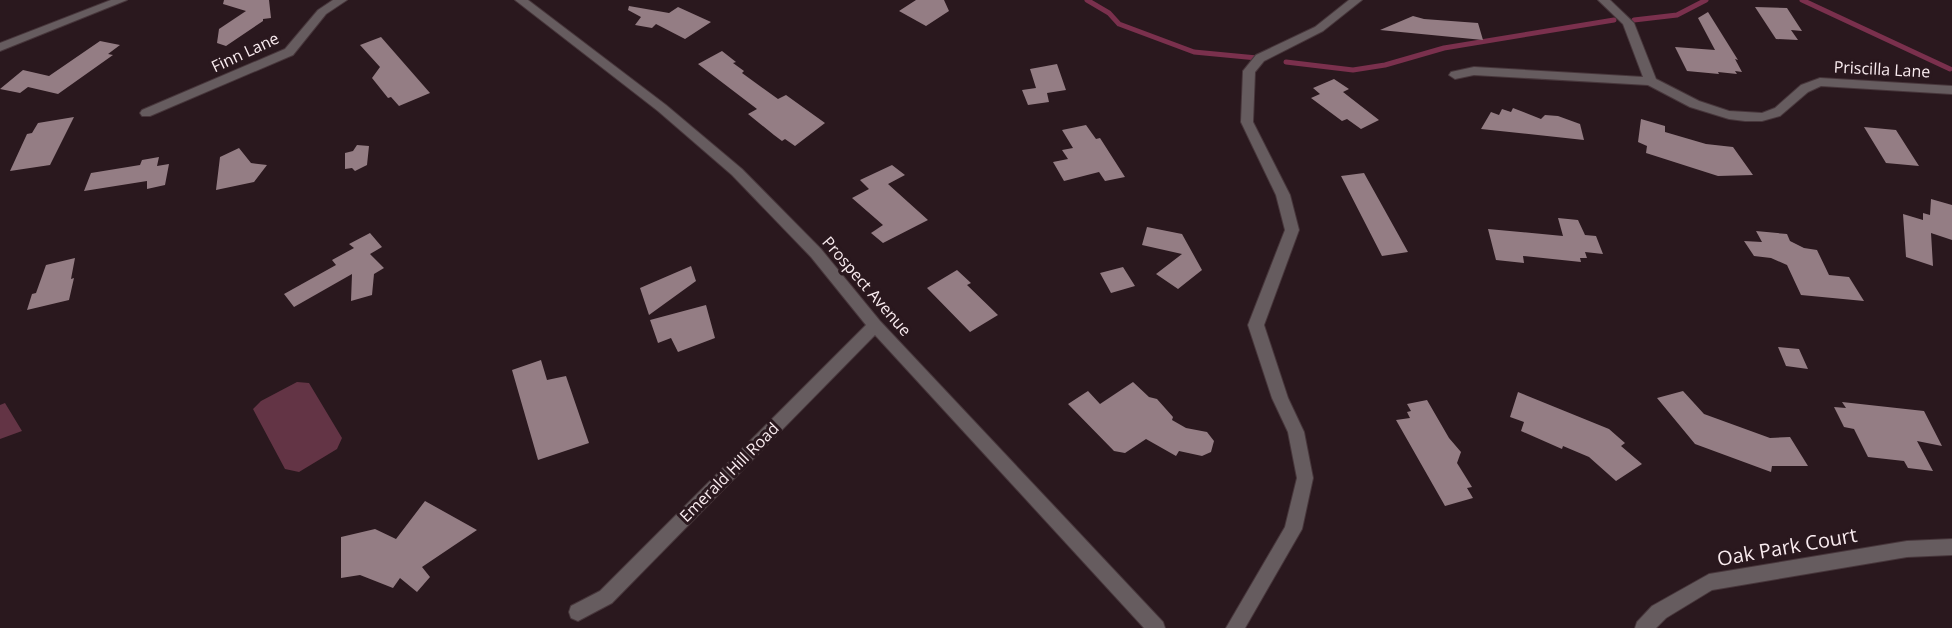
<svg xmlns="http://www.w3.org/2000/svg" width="1952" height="628" viewBox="0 0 1952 628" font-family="'Open Sans',sans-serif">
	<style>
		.green { fill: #633445 }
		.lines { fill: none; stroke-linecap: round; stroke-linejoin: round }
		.stream { stroke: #7a304d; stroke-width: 5 }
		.building { fill: #947d84 }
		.minor-casing { stroke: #47363b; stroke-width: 2 }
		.minor { fill: #665c5f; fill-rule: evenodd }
		.labels { text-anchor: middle; stroke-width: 6; stroke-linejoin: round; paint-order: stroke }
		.street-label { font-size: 16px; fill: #f9ebef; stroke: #2a181e }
		.near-street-label { font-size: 20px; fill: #f9ebef; stroke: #2a181e }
	</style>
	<rect width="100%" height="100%" fill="#2a181e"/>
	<!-- green -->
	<path class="green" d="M297,382L309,383L342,438L337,449L299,472L285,469L253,409L261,401Z
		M5,403L22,431L0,439V405Z"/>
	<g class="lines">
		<!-- stream -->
		<path class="stream" d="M1087,0L1109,13L1119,24L1194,52L1257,58
			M1802,0L1950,69
			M1634,20L1677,15L1706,0
			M1286,62L1353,70L1385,65L1444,48L1614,20"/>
	</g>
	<!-- building -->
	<path class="building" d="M224,0H269L271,18L263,19V21L226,46L217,43L219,29L246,11L223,4Z
		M916,0H944L949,11L926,26L899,11Z
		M629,6L669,13L678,7L711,22L685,39L656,24L652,28L635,25L641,17L628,10Z
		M1755,7L1787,8L1802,31L1791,30L1798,40L1776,39Z
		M1708,12L1738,60L1735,59L1742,72L1735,71L1737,74L1718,72L1719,74L1687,71L1675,47L1715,50L1698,18Z
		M1413,16L1424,19L1478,23L1483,40L1380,30Z
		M381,37L430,93L399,106L391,97L388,98L372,78L380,67L360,45Z
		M100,41L120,45L108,54L113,55L58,94L28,87L20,93L0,89L23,70L49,76Z
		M722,51L736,62L733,63L744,71L742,73L778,99L786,95L825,123L795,146L785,139L782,141L774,135L748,114L757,109L698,64Z
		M1057,64L1066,90L1047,93L1049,102L1028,105L1022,90L1036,88L1030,69Z
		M1334,79L1349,89L1343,92L1379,120L1361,129L1347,119L1342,121L1311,98L1320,94L1313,88Z
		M1513,108L1541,119L1545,115L1558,116L1580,124L1584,140L1481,129L1491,112L1499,115L1502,109L1511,112Z
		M74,117L50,165L10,171L27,134L32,133L38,123Z
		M1641,119L1665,126V132L1706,144L1733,147L1753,175L1718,176L1646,153L1647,146L1638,142Z
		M1086,125L1096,139L1100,138L1125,177L1105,181L1099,172L1064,181L1053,162L1068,159L1062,150L1073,148L1062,130Z
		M1864,127L1896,130L1919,166L1886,163Z
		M357,145L369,146L367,165L355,171L352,168L345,169V153L353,151Z
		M239,148L251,163L267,165L254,182L216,190L220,157Z
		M159,157L157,166L169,164L165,185L147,189V181L84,191L91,173L140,165L142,160Z
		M892,165L905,175L888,184L928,220L883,243L871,233L883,225L852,198L869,189L860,180Z
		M1364,173L1408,252L1382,256L1341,176Z
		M1931,199L1952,205V240L1931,233L1933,266L1906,257L1903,214L1923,220V213L1930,215Z
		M1558,218L1578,220L1585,235L1596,236L1603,254L1585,252L1587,258H1580L1581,262L1523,256L1524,263L1496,260L1488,229L1563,236Z
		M1147,227L1182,234L1202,270L1178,289L1156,274L1182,254L1142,245Z
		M1756,231L1787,234L1790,241L1804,248L1817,250L1829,275L1849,277L1864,301L1801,295L1787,265L1771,258L1754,256L1744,241L1762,242Z
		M370,233L382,247L370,254L384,268L374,274L372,295L351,301L352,274L294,307L284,294L336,265L332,260L354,248L349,244Z
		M75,258L71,279L74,278L69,300L27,310L32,294L36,293L46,265Z
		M691,266L696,281L649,315L640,288Z
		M1123,267L1135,286L1111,293L1100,273Z
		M957,270L971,283L967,285L998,315L970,332L927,288Z
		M706,305L715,338L678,352L671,338L658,343L650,320Z
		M1778,347L1799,349L1808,369L1786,366Z
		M541,360L547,380L566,376L589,443L538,460L512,370Z
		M1133,382L1149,397L1157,399L1173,417L1172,420L1186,428L1207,432L1214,441L1211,452L1202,456L1179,451L1176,456L1146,439L1125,453L1114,451L1068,404L1088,391L1100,404Z
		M1683,391L1704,414L1770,438L1790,437L1808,466H1772L1771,472L1695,444L1657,398Z
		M1518,392L1609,429L1625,443L1621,446L1642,464L1616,481L1589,457L1563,446L1562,449L1521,431L1524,422L1510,417Z
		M1427,400L1449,438L1461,452L1457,463L1472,487L1467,488L1473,498L1445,506L1396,420L1410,418L1407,412L1411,411L1407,404Z
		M1842,402L1924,411L1942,446L1917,441L1933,471L1908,468L1904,461L1868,457L1854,429L1844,427L1834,407L1846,408Z
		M425,501L477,530L422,567L430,577L417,592L400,578L393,588L360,575L341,578V537L375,529L396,539Z"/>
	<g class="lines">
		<!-- minor casing -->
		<g class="minor-casing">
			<path id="minor" d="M111,0H127L0,51V43Z
				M333,0H347L326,14L293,55L150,116H142L140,113L142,110L285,49L318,10Z
				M515,0H528L666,105L742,169L821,249L880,321L1163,622L1165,628H1144L875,335L612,603L578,621L571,618L569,612L571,606L600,591L866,325L811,257L732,175L658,111Z
				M1349,0H1362L1323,31L1264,61L1255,72L1253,122L1290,195L1299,230L1264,325L1288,398L1304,432L1313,478L1302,529L1245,628H1226L1285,527L1297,478L1288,432L1272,398L1248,325L1285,230L1276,195L1241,122L1243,71L1256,55L1315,27Z
				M1598,0H1610L1634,23L1656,79L1699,101L1729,111L1762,113L1775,108L1801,85L1820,78L1952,86V94L1821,86L1808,92L1780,116L1762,121H1745L1729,119L1690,107L1648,85L1474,75L1455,79L1449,75L1451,72L1474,67L1643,77L1623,24Z
				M1952,539V555L1907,557L1712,590L1666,618L1656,628H1635L1637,622L1652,606L1709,574L1907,541Z"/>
		</g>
		<!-- minor -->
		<use href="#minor" class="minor"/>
	</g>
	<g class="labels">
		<!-- street labels -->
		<g class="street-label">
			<text transform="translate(245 52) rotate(-25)" y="6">Finn Lane</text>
			<text transform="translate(1882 69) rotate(3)" y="6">Priscilla Lane</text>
			<text transform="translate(867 286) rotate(49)" y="6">Prospect Avenue</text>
			<text transform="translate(729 472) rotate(-45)" y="6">Emerald Hill Road</text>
		</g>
		<!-- near-street labels -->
		<g class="near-street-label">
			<text transform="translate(1787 547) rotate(-10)" y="7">Oak Park Court</text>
		</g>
	</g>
</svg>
